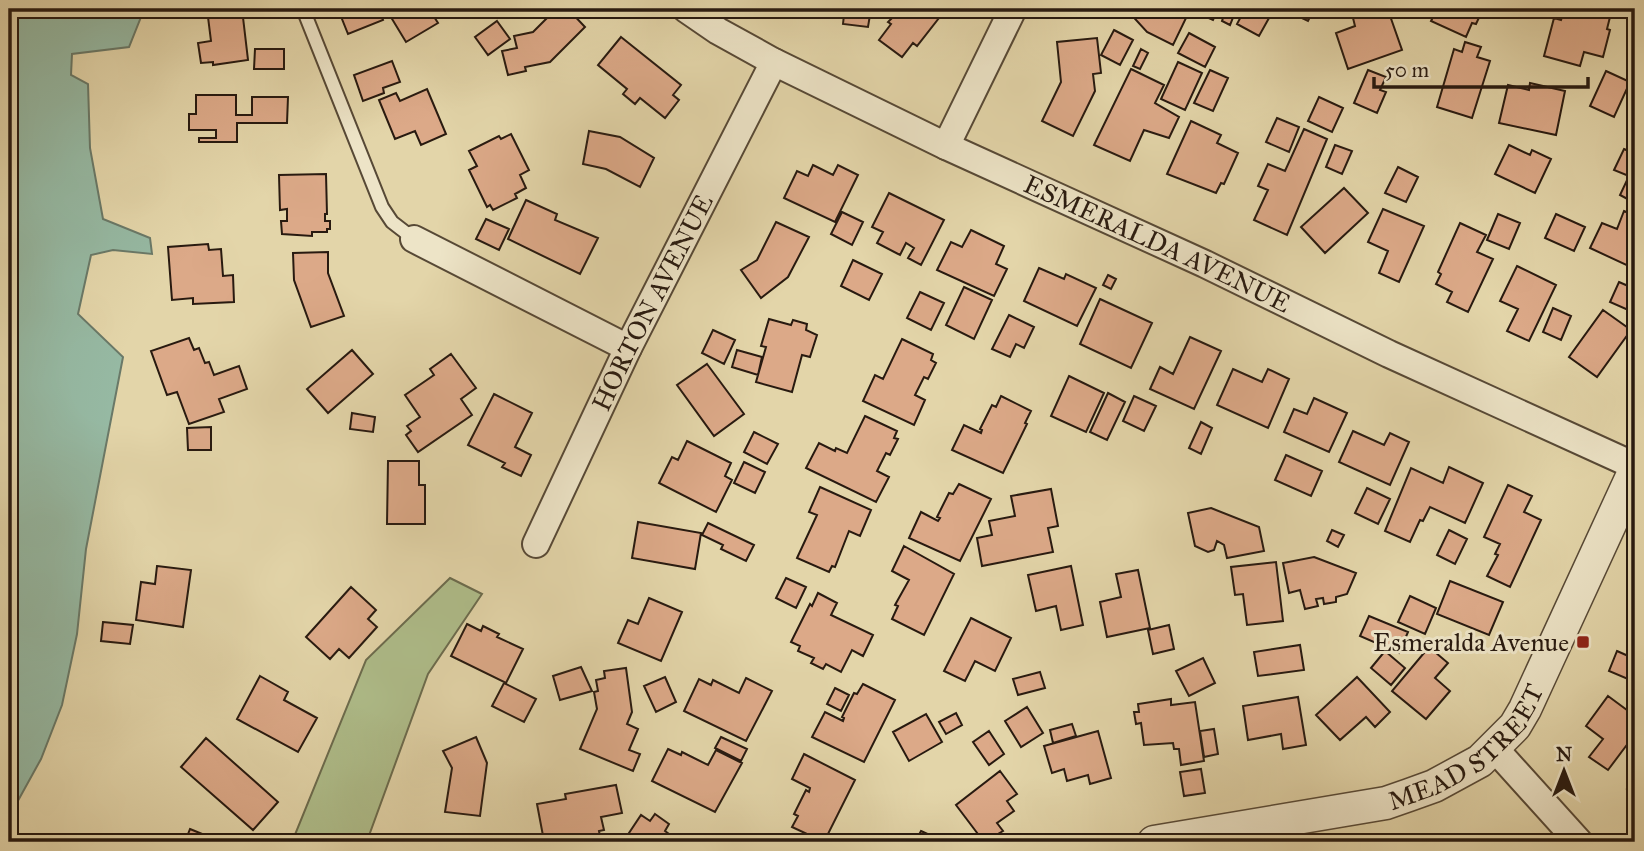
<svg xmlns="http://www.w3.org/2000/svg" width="1644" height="851" viewBox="0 0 1644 851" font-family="'IM FELL Great Primer',serif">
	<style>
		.green { fill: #afbe8b; stroke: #6c6c4e; stroke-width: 2 }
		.water { fill: #96b9a3; stroke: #6a7968; stroke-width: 2 }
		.building { fill: #dca988; stroke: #281a10; stroke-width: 2 }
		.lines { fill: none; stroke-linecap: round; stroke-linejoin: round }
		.service-casing { stroke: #574936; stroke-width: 16 }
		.minor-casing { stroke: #574936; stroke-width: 30 }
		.tertiary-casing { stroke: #574936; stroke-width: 35 }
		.service { stroke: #ede4c7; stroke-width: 12 }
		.minor { stroke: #ede4c7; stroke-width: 26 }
		.tertiary { stroke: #ede4c7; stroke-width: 32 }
		.poi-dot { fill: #8f2418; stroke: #ede4c7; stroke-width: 2.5 }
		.labels { text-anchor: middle; stroke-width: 6; stroke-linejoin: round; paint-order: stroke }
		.street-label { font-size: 26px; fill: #281a10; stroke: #ede4c7 }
		.poi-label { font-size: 26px; fill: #281a10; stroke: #ede4c7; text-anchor: end }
	</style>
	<rect width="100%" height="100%" fill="#e3d5a9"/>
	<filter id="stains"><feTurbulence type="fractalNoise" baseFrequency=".00286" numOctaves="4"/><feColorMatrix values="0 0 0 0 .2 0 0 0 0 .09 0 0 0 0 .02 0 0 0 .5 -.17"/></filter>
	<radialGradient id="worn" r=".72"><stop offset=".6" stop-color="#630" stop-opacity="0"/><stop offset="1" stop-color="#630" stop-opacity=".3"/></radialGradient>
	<!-- green -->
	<path class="green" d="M450,578L482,594L428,674L367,841L292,842L366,660Z"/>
	<!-- water -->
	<path class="water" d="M9,9H125L141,17L129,47L72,54L71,75L88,84L90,148L103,219L150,238L152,254L113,250L91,255L78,314L123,357L86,549L77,634L62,705L41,759L9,817Z"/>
	<!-- building -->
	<path class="building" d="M207,9H242L248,60L213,65V62L201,63L198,43L211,41Z
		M338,9H379L383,20L348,34Z
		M386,9H429L438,23L406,42Z
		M556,9H568L585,27L550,62L525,67L526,71L508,75L502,51L517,48L514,36L533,32Z
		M825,9H871L868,27L843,24L844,15L825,13Z
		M891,9H946L917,46L913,43L902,57L879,40L891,24L888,22L891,19L886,15Z
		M1126,9H1174L1187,16L1173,45L1147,32Z
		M1188,9H1218L1213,20Z
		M1226,9L1236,10L1230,25L1222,21Z
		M1245,9H1274L1259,36L1237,24Z
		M1283,9H1314L1308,21Z
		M1371,9H1392L1388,10L1402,50L1348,69L1336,33L1355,26L1353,18L1372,12Z
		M1437,9H1483L1476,24L1472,23L1466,37L1431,21Z
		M1565,9H1612L1607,29L1610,30L1603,57L1584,52L1580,66L1544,56L1554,18L1561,20Z
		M497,21L510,39L488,55L475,37Z
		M1114,30L1133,40L1120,65L1101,55Z
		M1189,33L1215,47L1205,67L1178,53Z
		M621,37L681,85L673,95L679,100L665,118L640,98L635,104L623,94L627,89L598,65Z
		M1097,38L1101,73L1093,74L1095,91L1073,136L1042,121L1061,82L1057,42Z
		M1465,42L1481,47L1477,57L1490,61L1472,118L1437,107L1454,49L1462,52Z
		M255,49H284V69H254Z
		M1141,49L1148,53L1140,69L1133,66Z
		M392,61L400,82L383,88L384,93L363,101L354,75Z
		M1178,62L1202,73L1185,110L1161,99Z
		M1131,69L1164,85L1155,103L1179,117L1169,138L1144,130L1130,161L1094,145Z
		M1210,70L1228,78L1213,111L1194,103Z
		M1368,70L1386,77L1380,90L1386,92L1377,113L1354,103Z
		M1606,71L1630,82L1614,117L1590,106Z
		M1530,83L1565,91L1556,135L1499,123L1508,85L1529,90Z
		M427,89L446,134L421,145L415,131L395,139L379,100L396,93L400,101Z
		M196,95H236V115H252V97H288L287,123H237V142H199V138H216V130H189V114H196Z
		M1319,97L1343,108L1332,132L1308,121Z
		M1277,118L1299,127L1289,152L1266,142Z
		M1191,121L1221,135L1217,143L1238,153L1224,184L1221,183L1216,193L1167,174Z
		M1304,129L1327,139L1287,235L1254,220L1268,190L1258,186L1268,164L1285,171Z
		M589,131L620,137L654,158L640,187L606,169L583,164Z
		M511,134L529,170L520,175L526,188L515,194L517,198L493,210L490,205L487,207L469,170L477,166L469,151L499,136L501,139Z
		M1335,145L1352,151L1342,174L1326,167Z
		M1509,145L1530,155L1532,150L1551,159L1535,193L1495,174Z
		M1624,149L1635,154V203L1620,195L1629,176L1614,170Z
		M813,165L833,175L838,165L858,175L835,222L784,198L797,171L808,176Z
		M1398,167L1418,177L1406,202L1385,193Z
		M326,174L327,214H325V221H330V229H327V232H312V236L282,234L281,221H287V209L280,210L279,175Z
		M1344,188L1368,213L1325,253L1301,227Z
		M889,193L944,220L921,265L908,258L914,248L906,243L900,255L877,243L883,232L872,227Z
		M526,200L557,214L555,220L598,238L580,274L508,239Z
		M1383,209L1424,226L1399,282L1379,273L1388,251L1368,242Z
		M1624,211L1635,216V269L1590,248L1602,223L1617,229Z
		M842,212L863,222L852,245L831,234Z
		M1498,214L1520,223L1509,249L1487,240Z
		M1556,214L1585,227L1574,251L1545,238Z
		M486,219L509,229L499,250L476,239Z
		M776,222L809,237L788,277L761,298L741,270L757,260Z
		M1460,223L1486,235L1477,252L1493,259L1468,312L1447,302L1452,292L1436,284L1441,274L1438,272Z
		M971,230L1004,246L996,264L1007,269L994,296L937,270L951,242L962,247Z
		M208,244L209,250L221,249L223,276L233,275L234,302L193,304V298L172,300L168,247Z
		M328,252V273L344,316L311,327L294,280L293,253Z
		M853,260L882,274L869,300L841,286Z
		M1517,266L1556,285L1529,341L1507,331L1518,309L1500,301Z
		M1039,268L1064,279L1066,274L1096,288L1077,326L1024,301Z
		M1108,275L1116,279L1111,289L1103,285Z
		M1619,282L1635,289V313L1610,302Z
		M964,287L992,300L974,339L946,325Z
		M920,292L944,303L931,330L907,318Z
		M1100,299L1152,323L1131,368L1080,344Z
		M1553,308L1571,316L1561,340L1543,332Z
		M1603,310L1631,330L1597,377L1569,357Z
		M1009,315L1034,327L1024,348L1016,344L1010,357L992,349Z
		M769,319L791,325L793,320L807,324L806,330L817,335L810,357L802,355L792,392L756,382L766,347L761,346Z
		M713,330L735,340L724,364L702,353Z
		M1190,337L1221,351L1194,409L1150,389L1160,367L1173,374Z
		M189,338L194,350L199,348L205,363L209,362L214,375L239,366L247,389L219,399L224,412L189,424L177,392L167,395L151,351Z
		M902,339L933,354L931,360L936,363L928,379L924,377L915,395L925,400L914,425L863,401L875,375L883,379Z
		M352,350L373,374L328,413L307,389Z
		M737,350L762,357L758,375L732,367Z
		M451,354L476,388L461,399L472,415L418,452L406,435L411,431L407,426L420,417L405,395L434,375L430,369Z
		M707,364L744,414L714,436L677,385Z
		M1233,369L1262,382L1268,369L1289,379L1268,428L1217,405Z
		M1069,376L1104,393L1086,432L1051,416Z
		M1108,393L1125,402L1107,440L1090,432Z
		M494,394L532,413L515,447L531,455L521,476L502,467L505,463L468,445Z
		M1001,396L1031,411L1025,423L1027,424L1003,473L952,450L964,425L981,433L982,430L980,429L992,405L996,407Z
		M1134,396L1156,406L1144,431L1123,421Z
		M1314,398L1347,413L1329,452L1284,432L1294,409L1307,414Z
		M352,413L375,417L373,432L350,429Z
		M865,416L897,431L894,438L898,439L890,455L886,453L877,471L889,477L876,502L806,468L819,443L835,451L836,448L847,453Z
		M1201,422L1212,428L1201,454L1189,448Z
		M211,427V450H188L187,428Z
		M1353,431L1384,445L1390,433L1409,442L1390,485L1339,462Z
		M754,432L778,444L767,464L744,452Z
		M687,441L731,463L725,476L732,480L716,512L659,483L672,457L678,460Z
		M1286,455L1322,471L1311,496L1275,480Z
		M388,461H419V485H425V524H387Z
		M744,462L765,472L755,493L734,483Z
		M1449,467L1483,483L1465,523L1430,507L1423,521L1420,520L1410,542L1385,531L1411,468L1443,483Z
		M959,484L991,499L960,561L909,538L921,512L938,521L940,518L937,517L949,493L953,494Z
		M1508,485L1532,496L1524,512L1541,520L1510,587L1487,576L1498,555L1495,554L1500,544L1484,537Z
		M820,487L871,510L860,536L849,531L835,567L832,566L829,572L797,558L817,515L809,512Z
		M1367,488L1390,499L1378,524L1355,513Z
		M1051,489L1058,526L1048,528L1053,552L982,566L977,538L992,535L989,521L1015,516L1011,496Z
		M1211,508L1259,527L1264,551L1227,558L1224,545L1217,541L1214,550L1208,552L1195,546L1188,513Z
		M638,522L701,533L695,569L632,558Z
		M708,523L754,545L746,561L721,549L723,545L702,535Z
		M1332,530L1344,535L1338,547L1327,541Z
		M1449,530L1467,539L1455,564L1437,555Z
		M904,546L954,574L924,635L892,619L898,606L895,605L909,580L892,571Z
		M1314,557L1356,573L1347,594L1336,597V602L1324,604L1323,598L1316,599L1318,606L1305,609L1300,590L1289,593L1283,563Z
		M1276,562L1283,621L1247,625L1243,594L1235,595L1231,567Z
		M157,566L191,570L183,627L136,620L141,582L155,584Z
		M1071,566L1083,625L1061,630L1056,606L1036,611L1028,575Z
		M1138,570L1150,628L1107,637L1100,602L1121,597L1116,574Z
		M786,578L806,587L796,608L776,598Z
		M1450,581L1503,602L1489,635L1437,614Z
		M351,587L376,610L368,619L377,627L349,658L339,649L330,659L306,637Z
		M818,593L837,603L831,615L873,635L863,656L852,650L841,672L826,664L823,669L811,663L814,658L798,651L800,646L791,642L810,604L812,606Z
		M1410,596L1436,608L1425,634L1398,622Z
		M649,598L682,612L661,661L618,643L628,620L638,624Z
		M1369,616L1408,632L1399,653L1360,636Z
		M971,618L1011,638L995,671L975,661L965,681L944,671Z
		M103,622L133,625L130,644L101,641Z
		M467,624L481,631L483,626L499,634L497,637L523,649L506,683L451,656Z
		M1169,625L1174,649L1153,654L1148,630Z
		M1635,628V647L1628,644Z
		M1300,645L1304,670L1258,676L1254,652Z
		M1429,647L1448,663L1435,678L1450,691L1426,719L1392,691Z
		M1385,651L1405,668L1391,685L1371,668Z
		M1617,651L1635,659V682L1609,671Z
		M1203,658L1215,683L1189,696L1176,671Z
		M581,667L592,691L560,700L553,676Z
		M626,668L632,712L627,724L638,729L629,750L640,754L633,771L580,749L597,709L594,692L598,691L596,680L605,678L604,671Z
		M1040,672L1045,688L1018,695L1013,679Z
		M260,676L288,692L284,700L317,718L298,752L237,719Z
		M665,677L676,702L656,712L644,686Z
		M1357,677L1390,712L1375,727L1366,717L1340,740L1316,715Z
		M746,678L772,691L746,741L684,711L699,679L711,685L713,680L739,693Z
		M504,683L536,699L524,722L492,706Z
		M863,684L895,700L864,762L812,737L825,712L843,721L844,718L842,717L854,693L857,694Z
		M835,688L849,695L841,711L827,704Z
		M1608,696L1635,716V734L1608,770L1589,757L1603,739L1586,726Z
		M1298,697L1306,745L1283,749L1281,734L1248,740L1243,706Z
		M1171,699V705L1195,702L1204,761L1181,765L1179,749H1174L1173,743L1144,745L1141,723L1136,724L1134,712H1139L1138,704Z
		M1027,707L1043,733L1021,747L1005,721Z
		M956,713L962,725L946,734L939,722Z
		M926,714L942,742L909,761L893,732Z
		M1072,724L1076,736L1053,743L1050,730Z
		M1214,729L1218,754L1204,757L1200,731Z
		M989,731L1004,754L989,765L973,742Z
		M1098,731L1111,778L1090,784L1088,775L1067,781L1064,769L1052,773L1044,746Z
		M476,737L487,763L480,816L445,812L452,768L443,751Z
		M721,737L747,749L741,761L715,748Z
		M206,738L278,802L253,830L181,767Z
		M668,749L681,755L682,752L708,765L716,750L742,763L715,812L652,781Z
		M804,754L855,780L824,842L792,827L798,816L794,814L806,790L809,792L810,788L792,779Z
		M1201,769L1205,793L1184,796L1180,772Z
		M1000,771L1017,794L1007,801L1014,811L997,823L1003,831L984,842L956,805Z
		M1635,782V798L1627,789Z
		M616,785L622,813L601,817L604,830L599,831L601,842L544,841L537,804L566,799L565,794Z
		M655,814L669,824L665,831L680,842H623L641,815L650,821Z
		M190,829L217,840L216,842H185Z
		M921,831L945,842H915Z"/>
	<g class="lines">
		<!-- service casing -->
		<g class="service-casing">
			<path id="service" d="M303,9L382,207L392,222L414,239"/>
		</g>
		<!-- minor casing -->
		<g class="minor-casing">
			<g id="minor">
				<path id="s1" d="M686,9L718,31L774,62L946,146L1205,264L1389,354L1635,466"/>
				<path d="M946,146L1013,9"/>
				<path d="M414,239L628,348"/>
				<path id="s2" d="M536,544L628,348L774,62"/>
				<path d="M1495,749L1579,842"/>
			</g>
		</g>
		<!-- tertiary casing -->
		<g class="tertiary-casing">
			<g id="tertiary">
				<path id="s3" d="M1154,842L1386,803L1409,795L1434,786L1480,761L1515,726L1525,709L1635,470"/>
			</g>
		</g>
		<!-- service -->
		<use href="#service" class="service"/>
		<!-- minor -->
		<use href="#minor" class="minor"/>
		<!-- tertiary -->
		<use href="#tertiary" class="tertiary"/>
	</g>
	<!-- markers -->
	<rect class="poi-dot" x="1576" y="635" width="14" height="14" rx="3.5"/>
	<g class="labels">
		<!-- street labels -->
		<g class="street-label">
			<text dy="9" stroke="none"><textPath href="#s1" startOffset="527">ESMERALDA AVENUE</textPath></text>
			<text dy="9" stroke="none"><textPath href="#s2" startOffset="268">HORTON AVENUE</textPath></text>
			<text dy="9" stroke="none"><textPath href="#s3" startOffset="336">MEAD STREET</textPath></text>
		</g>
		<!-- poi labels -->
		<g class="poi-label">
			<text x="1569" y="651">Esmeralda Avenue</text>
		</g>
	</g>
	<!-- margin -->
	<rect width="1644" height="851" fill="none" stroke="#e3d5a9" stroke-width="35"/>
	<rect x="10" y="10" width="1623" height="830" fill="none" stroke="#281a10" stroke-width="3.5"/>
	<rect x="18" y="18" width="1609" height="816" fill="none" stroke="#281a10" stroke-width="2"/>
	<!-- north arrow -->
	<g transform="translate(1564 771)" stroke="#ede4c7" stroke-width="5" paint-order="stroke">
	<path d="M0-5L12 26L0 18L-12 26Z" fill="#281a10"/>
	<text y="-10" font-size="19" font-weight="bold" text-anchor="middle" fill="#281a10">N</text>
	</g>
	<!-- scale -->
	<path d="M1374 77v10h214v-10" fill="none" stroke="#281a10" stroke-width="3.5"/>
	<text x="1385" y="77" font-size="21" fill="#281a10" stroke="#ede4c7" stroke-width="5" paint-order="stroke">50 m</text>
	<rect width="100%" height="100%" filter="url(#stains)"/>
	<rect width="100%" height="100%" fill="url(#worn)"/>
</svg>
